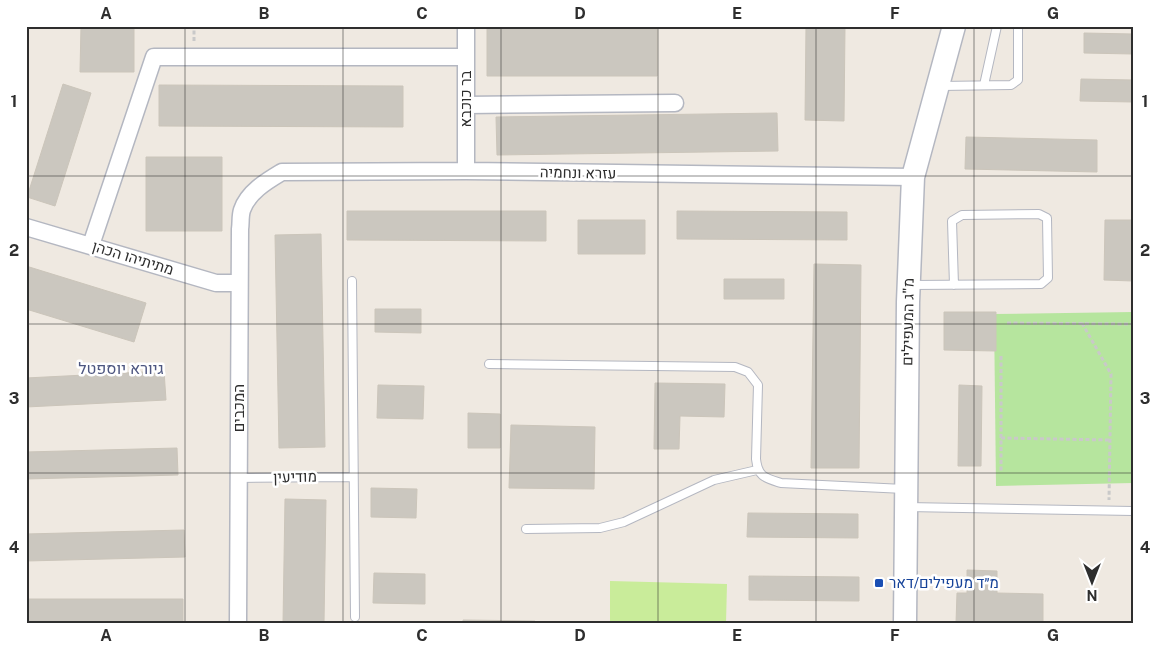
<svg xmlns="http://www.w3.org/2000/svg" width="1159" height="649" viewBox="0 0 1159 649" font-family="'Public Sans',Heebo,sans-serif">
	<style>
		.green { fill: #b6e59e }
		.pitch { fill: #c9ec9a }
		.building { fill: #cbc7bf; stroke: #cbc5ba }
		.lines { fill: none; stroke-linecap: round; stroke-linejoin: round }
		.lane-casing { stroke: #b4b7c1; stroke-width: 10 }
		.street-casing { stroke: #b4b7c1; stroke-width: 19 }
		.secondary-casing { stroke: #b4b7c1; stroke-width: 25 }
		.path { stroke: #c9c9c9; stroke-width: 3; stroke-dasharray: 4 2.5; stroke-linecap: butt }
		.lane { stroke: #fff; stroke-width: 8 }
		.street { stroke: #fff; stroke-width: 16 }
		.secondary { stroke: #fff; stroke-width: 22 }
		.grid { fill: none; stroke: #2e2e2e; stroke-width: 1; stroke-opacity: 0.55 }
		.transit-dot { fill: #1a4fb4; stroke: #fff; stroke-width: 2 }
		.labels { text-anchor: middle; stroke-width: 5; stroke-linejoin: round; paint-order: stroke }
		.street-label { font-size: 15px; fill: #2e2e2e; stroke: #fff }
		.transit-label { font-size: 15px; fill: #164399; stroke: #fff; text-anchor: start }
		.neighbourhood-label { font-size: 16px; fill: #4d5680; stroke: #fff }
		.neatline { fill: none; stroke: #2e2e2e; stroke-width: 2 }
		.grid-label { font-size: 16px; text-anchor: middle; font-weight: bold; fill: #2e2e2e }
	</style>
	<rect width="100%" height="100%" fill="#efe9e1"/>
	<!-- green -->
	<path class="green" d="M1133,312V483L996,486L994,314Z"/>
	<!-- pitch -->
	<path class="pitch" d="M610,581L727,584L726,623H610Z"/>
	<!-- building -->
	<path class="building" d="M81,26L134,27V72H80Z
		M806,26H845L844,121L805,120Z
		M487,28L657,29V76H487Z
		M1084,33L1133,34V54L1084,53Z
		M1081,79L1133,80V102L1080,101Z
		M63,84L91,93L55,206L27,197Z
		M159,85L403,86V127L159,126Z
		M777,113L778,151L497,155L496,117Z
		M966,137L1097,140V172L965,169Z
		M146,157H222V231H146Z
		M347,211H546V241L347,240Z
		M677,211L847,212V240L677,239Z
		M578,220H645V254H578Z
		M1105,220H1133V281L1104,280Z
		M321,234L325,447L279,448L275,235Z
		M814,264L861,265L859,468H811Z
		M26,266L146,303L134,342L26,309Z
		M724,279H784V299H724Z
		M375,309H421V333L375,332Z
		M944,312H996V351L944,350Z
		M164,371L166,400L26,407V378Z
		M655,383L725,384L724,417L680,416L679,449H654Z
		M378,385L424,386L423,419L377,418Z
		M959,385L982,386L981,466H958Z
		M468,413L500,414V448H468Z
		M511,425L595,427L594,489L509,488Z
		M177,448L178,475L26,479V452Z
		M371,488L417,489L416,518L371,517Z
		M285,499L326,500L324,623H283Z
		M748,513L858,514V538L747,537Z
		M184,530L185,557L26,561V534Z
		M967,570L997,571V593L1043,594V623H956L957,593H967Z
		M374,573L425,574V604L373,603Z
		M749,576L859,577V601L749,600Z
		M26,599H183V623H26Z
		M463,620L535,621V623H463Z"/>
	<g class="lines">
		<!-- lane casing -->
		<g class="lane-casing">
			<path id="lane" d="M984,85L997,26
				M940,86L1011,85L1018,80V26
				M352,281L355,617
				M911,285L1041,284L1048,278L1047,218L1039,214L962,215L952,221L954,285
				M489,364L735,367L748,372L758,385L756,459C758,477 765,478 781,483L904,489
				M238,478L353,477
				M907,507L1133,511
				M526,529L600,528L624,522L714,480L757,470"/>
		</g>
		<!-- street casing -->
		<g class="street-casing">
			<path id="street" d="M466,26V171
				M466,105L675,103
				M26,227L216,283H239
				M91,245L154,57H466
				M238,623L240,229C241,223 240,216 242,210C248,192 267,181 282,172L466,171L913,177"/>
		</g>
		<!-- secondary casing -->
		<g class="secondary-casing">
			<path id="secondary" d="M905,623L908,302L913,177L954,26"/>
		</g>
		<!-- path -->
		<path class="path" d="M194,41V26
			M1007,323L1133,324
			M1082,323L1111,374L1109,500
			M1001,356V472
			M1001,438L1110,440"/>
		<!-- lane -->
		<use href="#lane" class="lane"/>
		<!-- street -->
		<use href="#street" class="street"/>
		<!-- secondary -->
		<use href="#secondary" class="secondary"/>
	</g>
	<!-- grid -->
	<path class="grid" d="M185,26V623M343,26V623M501,26V623M658,26V623M816,26V623M974,26V623M26,176H1133M26,324H1133M26,473H1133"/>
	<!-- markers -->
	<rect class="transit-dot" x="874" y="578" width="10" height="10" rx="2.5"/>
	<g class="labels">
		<!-- street labels -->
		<g class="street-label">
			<text transform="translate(466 99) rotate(-90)" y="5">בר כוכבא</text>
			<text transform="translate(578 173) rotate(1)" y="5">עזרא ונחמיה</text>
			<text transform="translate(133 258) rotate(17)" y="5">מתיתיהו הכהן</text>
			<text transform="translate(908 322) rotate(-89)" y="5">מ"ג המעפילים</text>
			<text transform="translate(239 408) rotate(-90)" y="5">המכבים</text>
			<text transform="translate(295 477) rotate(-1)" y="5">מודיעין</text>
		</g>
		<!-- transit labels -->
		<g class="transit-label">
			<text x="889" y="588">מ״ד מעפילים/דאר</text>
		</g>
		<!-- neighbourhood labels -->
		<g class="neighbourhood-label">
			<text x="121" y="374">גיורא יוספטל</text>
		</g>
	</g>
	<!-- border -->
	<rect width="1159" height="649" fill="none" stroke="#ffffff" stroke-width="55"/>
	<!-- north arrow -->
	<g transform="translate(1092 582) rotate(180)" stroke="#ffffff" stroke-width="4" paint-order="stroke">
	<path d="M0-4L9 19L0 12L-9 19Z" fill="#2e2e2e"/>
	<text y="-8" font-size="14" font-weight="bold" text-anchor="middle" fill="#2e2e2e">N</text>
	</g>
	<rect x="28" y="28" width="1104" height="594" class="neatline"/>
	<g class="grid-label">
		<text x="106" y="19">A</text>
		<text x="264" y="19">B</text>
		<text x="422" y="19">C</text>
		<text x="580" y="19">D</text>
		<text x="737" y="19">E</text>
		<text x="895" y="19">F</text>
		<text x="1053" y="19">G</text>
		<text x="14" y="107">1</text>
		<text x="1145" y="107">1</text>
		<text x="14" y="256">2</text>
		<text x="1145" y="256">2</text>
		<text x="14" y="404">3</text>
		<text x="1145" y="404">3</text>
		<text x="14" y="553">4</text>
		<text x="1145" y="553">4</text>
		<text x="106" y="641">A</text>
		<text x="264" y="641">B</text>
		<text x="422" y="641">C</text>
		<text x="580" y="641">D</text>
		<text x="737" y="641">E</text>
		<text x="895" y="641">F</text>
		<text x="1053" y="641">G</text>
	</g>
</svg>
